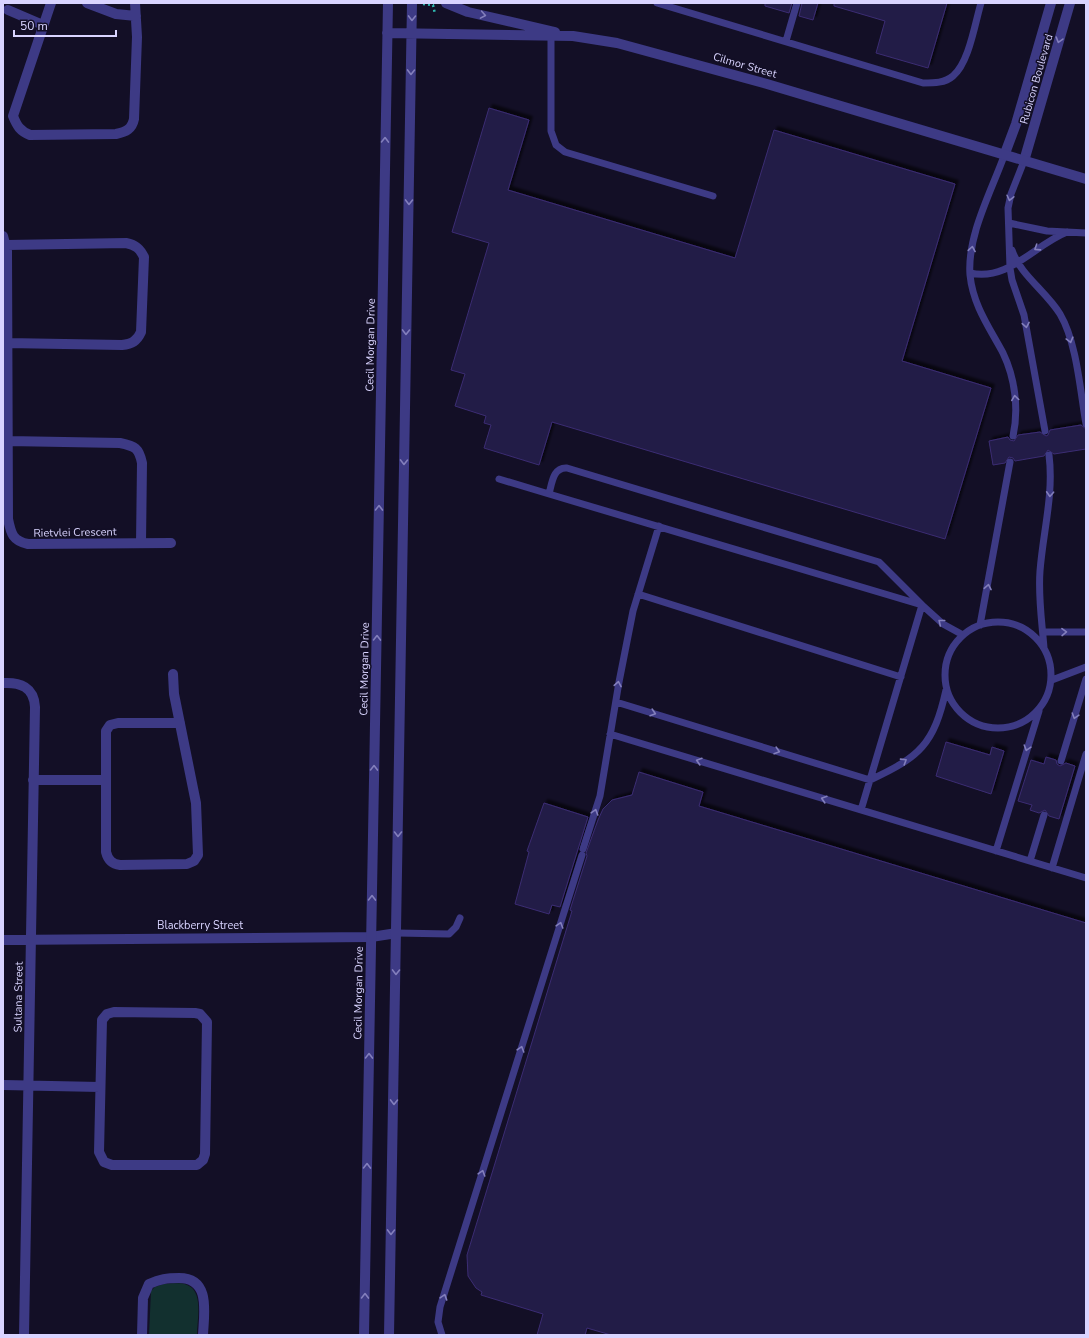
<svg xmlns="http://www.w3.org/2000/svg" width="1089" height="1338" viewBox="0 0 1089 1338" font-family="'Nunito Sans',sans-serif">
	<style>
		.green { fill: #12302f }
		.building { fill: #241b47; stroke: #3b2d73; filter: url(#shadow) }
		.lines { fill: none; stroke-linecap: round; stroke-linejoin: round }
		.path { stroke: #2fb8b0; stroke-width: 2.5; stroke-dasharray: 2 3; stroke-linecap: butt }
		.service { stroke: #3d3a85; stroke-width: 7 }
		.minor { stroke: #3d3a85; stroke-width: 10 }
		.tertiary { stroke: #3d3a85; stroke-width: 10 }
		.oneway { stroke: #837fbc }
		.labels { text-anchor: middle; stroke-width: 3; stroke-linejoin: round; paint-order: stroke }
		.street-label { font-size: 11px; fill: #d9d4ff; stroke: #130f26 }
	</style>
	<defs>
		<filter id="shadow"><feDropShadow dx="3.5" dy="-3.5" stdDeviation="1" flood-color="#0009"/></filter>
	</defs>
	<rect width="100%" height="100%" fill="#130f26"/>
	<!-- green -->
	<path class="green" d="M164,1284C171,1284 180,1282 187,1285C204,1291 197,1321 197,1335H149L151,1291L155,1287Z"/>
	<!-- building -->
	<path class="building" d="M765,3H792L789,13L765,6Z
		M802,3H818L813,20L799,16Z
		M834,3H947L928,68L876,53L885,21L834,6Z
		M489,108L529,120L508,190L735,258L774,130L955,184L902,361L991,388L945,539L552,422L539,465L484,448L491,425L484,423L486,416L455,406L465,374L451,370L489,243L452,232Z
		M1081,425L1086,429V449L1054,454L1048,450L1044,456L1015,461L1013,458L1009,457L1005,463L993,465L989,441L1008,437L1010,440L1014,441L1018,435L1040,432L1046,436L1048,435L1050,430Z
		M946,742L990,755L992,747L1004,751L991,794L936,776Z
		M1046,757L1056,760L1057,764L1060,766L1066,763L1075,766L1059,819L1049,816L1045,810L1039,813L1030,810L1032,805L1018,801L1031,760L1044,764Z
		M639,772L703,792L699,806L1086,923V1335H611L587,1328L585,1335H537L543,1314L481,1295L482,1292L476,1288L468,1276L467,1255L572,911L570,910L587,856L586,853L598,820L603,809L612,800L632,795Z
		M544,803L588,817L560,907L552,905L549,914L515,904L529,852L527,851Z"/>
	<g class="lines">
		<!-- path -->
		<path class="path" d="M423,4L433,5L435,14"/>
		<!-- service -->
		<path class="service" d="M657,3L923,83C934,83 945,83 953,76C969,63 975,23 981,3
			M551,36V131L556,145L565,152L713,196
			M786,41L797,3
			M1004,156C991,192 967,236 970,275C973,305 989,327 1003,353C1015,378 1019,409 1013,436
			M1024,161L1011,194L1008,208L1010,268L1012,280L1024,315L1045,431
			M1009,223L1047,231L1086,233
			M1012,250C1020,275 1046,291 1060,314C1077,343 1080,390 1086,424
			M970,273C1008,282 1034,245 1067,232
			M567,468L879,562L922,605L549,494C552,483 553,467 567,468Z
			M499,479L549,494
			M638,594L901,677
			M945 675a53 53 0 1 1 106 0a53 53 0 1 1-106 0Z
			M980,625L1010,462
			M1043,632H1086
			M1044,648C1042,622 1038,597 1040,571C1043,532 1054,494 1049,455
			M1052,680L1086,667
			M616,702L870,780C920,757 934,744 946,690
			M610,734L1086,878
			M1061,761L1086,679
			M861,810L922,605L943,624L963,635
			M583,849L600,796L619,682L633,611L659,526
			M996,851L1039,711
			M1030,861L1044,815
			M1052,868L1086,754
			M397,933L449,934L456,927L460,918
			M442,1335L438,1322L440,1307L582,855"/>
		<!-- minor -->
		<path class="minor" d="M51,3L13,116C17,126 20,131 30,135L116,134C126,132 132,129 134,119L137,37L135,3
			M87,3L116,14L136,16
			M8,10L43,25
			M1004,156L1016,124L1051,3
			M1024,161L1070,3
			M3,236L7,251L8,519C11,534 13,541 28,544L171,543
			M7,245L126,243C136,245 140,249 144,257L141,332C137,341 132,344 122,345L7,343
			M8,441L120,443C135,446 139,448 142,463L141,543
			M173,674L174,694L196,803L198,855L194,861L187,864L120,865C112,864 108,860 106,852V731L110,725L118,723H180
			M3,683C20,682 34,687 35,707L24,1335
			M33,780H106
			M3,940L371,937L397,933
			M114,1012L195,1013L200,1014L207,1022L205,1154L203,1160L197,1165H112L104,1162L99,1152L102,1020L107,1014Z
			M3,1085L100,1087
			M142,1335L143,1298L149,1284C160,1279 167,1278 179,1278C211,1278 204,1313 203,1335"/>
		<!-- tertiary -->
		<path class="tertiary" d="M446,3L468,12L555,32
			M387,33L573,36L617,43L767,84L1086,179
			M364,1335L388,3
			M389,1335L412,3"/>
	</g>
	<!-- one-way arrows -->
	<defs><path id="oneway-chevron" d="M-2-3.5L2.5 0L-2 3.5" fill="none" stroke-width="1.6" stroke-linecap="round" stroke-linejoin="round"/></defs>
	<g class="oneway">
		<use href="#oneway-chevron" transform="translate(483 15) rotate(10)"/>
		<use href="#oneway-chevron" transform="translate(412 18) rotate(91)"/>
		<use href="#oneway-chevron" transform="translate(1059 40) rotate(106)"/>
		<use href="#oneway-chevron" transform="translate(411 72) rotate(91)"/>
		<use href="#oneway-chevron" transform="translate(385 140) rotate(-89)"/>
		<use href="#oneway-chevron" transform="translate(1010 198) rotate(103)"/>
		<use href="#oneway-chevron" transform="translate(409 202) rotate(91)"/>
		<use href="#oneway-chevron" transform="translate(1037 248) rotate(147)"/>
		<use href="#oneway-chevron" transform="translate(972 249) rotate(-81)"/>
		<use href="#oneway-chevron" transform="translate(1026 325) rotate(80)"/>
		<use href="#oneway-chevron" transform="translate(406 332) rotate(91)"/>
		<use href="#oneway-chevron" transform="translate(1070 340) rotate(75)"/>
		<use href="#oneway-chevron" transform="translate(1015 398) rotate(-98)"/>
		<use href="#oneway-chevron" transform="translate(404 462) rotate(91)"/>
		<use href="#oneway-chevron" transform="translate(1050 494) rotate(93)"/>
		<use href="#oneway-chevron" transform="translate(379 508) rotate(-89)"/>
		<use href="#oneway-chevron" transform="translate(988 587) rotate(-79)"/>
		<use href="#oneway-chevron" transform="translate(941 622) rotate(-141)"/>
		<use href="#oneway-chevron" transform="translate(1064 632) rotate(-1)"/>
		<use href="#oneway-chevron" transform="translate(377 638) rotate(-89)"/>
		<use href="#oneway-chevron" transform="translate(618 684) rotate(-80)"/>
		<use href="#oneway-chevron" transform="translate(653 713) rotate(17)"/>
		<use href="#oneway-chevron" transform="translate(1075 716) rotate(107)"/>
		<use href="#oneway-chevron" transform="translate(1027 748) rotate(107)"/>
		<use href="#oneway-chevron" transform="translate(777 751) rotate(17)"/>
		<use href="#oneway-chevron" transform="translate(699 761) rotate(-163)"/>
		<use href="#oneway-chevron" transform="translate(904 761) rotate(-32)"/>
		<use href="#oneway-chevron" transform="translate(374 768) rotate(-89)"/>
		<use href="#oneway-chevron" transform="translate(824 799) rotate(-163)"/>
		<use href="#oneway-chevron" transform="translate(595 812) rotate(-73)"/>
		<use href="#oneway-chevron" transform="translate(398 834) rotate(90)"/>
		<use href="#oneway-chevron" transform="translate(372 898) rotate(-89)"/>
		<use href="#oneway-chevron" transform="translate(560 925) rotate(-73)"/>
		<use href="#oneway-chevron" transform="translate(396 972) rotate(91)"/>
		<use href="#oneway-chevron" transform="translate(521 1049) rotate(-73)"/>
		<use href="#oneway-chevron" transform="translate(369 1056) rotate(-89)"/>
		<use href="#oneway-chevron" transform="translate(394 1102) rotate(91)"/>
		<use href="#oneway-chevron" transform="translate(367 1166) rotate(-89)"/>
		<use href="#oneway-chevron" transform="translate(482 1173) rotate(-73)"/>
		<use href="#oneway-chevron" transform="translate(391 1232) rotate(91)"/>
		<use href="#oneway-chevron" transform="translate(365 1296) rotate(-89)"/>
		<use href="#oneway-chevron" transform="translate(444 1297) rotate(-72)"/>
	</g>
	<g class="labels">
		<!-- street labels -->
		<g class="street-label">
			<text transform="translate(745 65) rotate(16)" y="4">Cilmor Street</text>
			<text transform="translate(1036 79) rotate(-74)" y="4">Rubicon Boulevard</text>
			<text transform="translate(370 345) rotate(-89)" y="4">Cecil Morgan Drive</text>
			<text transform="translate(75 532) rotate(-1)" y="4">Rietvlei Crescent</text>
			<text transform="translate(364 669) rotate(-89)" y="4">Cecil Morgan Drive</text>
			<text x="200" y="929">Blackberry Street</text>
			<text transform="translate(358 993) rotate(-89)" y="4">Cecil Morgan Drive</text>
			<text transform="translate(18 997) rotate(-89)" y="4">Sultana Street</text>
		</g>
	</g>
	<!-- border -->
	<rect width="1089" height="1338" fill="none" stroke="#d9d4ff" stroke-width="8"/>
	<!-- scale -->
	<path d="M14 30v6h102v-6" fill="none" stroke="#d9d4ff" stroke-width="2"/>
	<text x="20" y="30" font-size="12" fill="#d9d4ff" stroke="#130f26" stroke-width="3" paint-order="stroke">50 m</text>
</svg>
